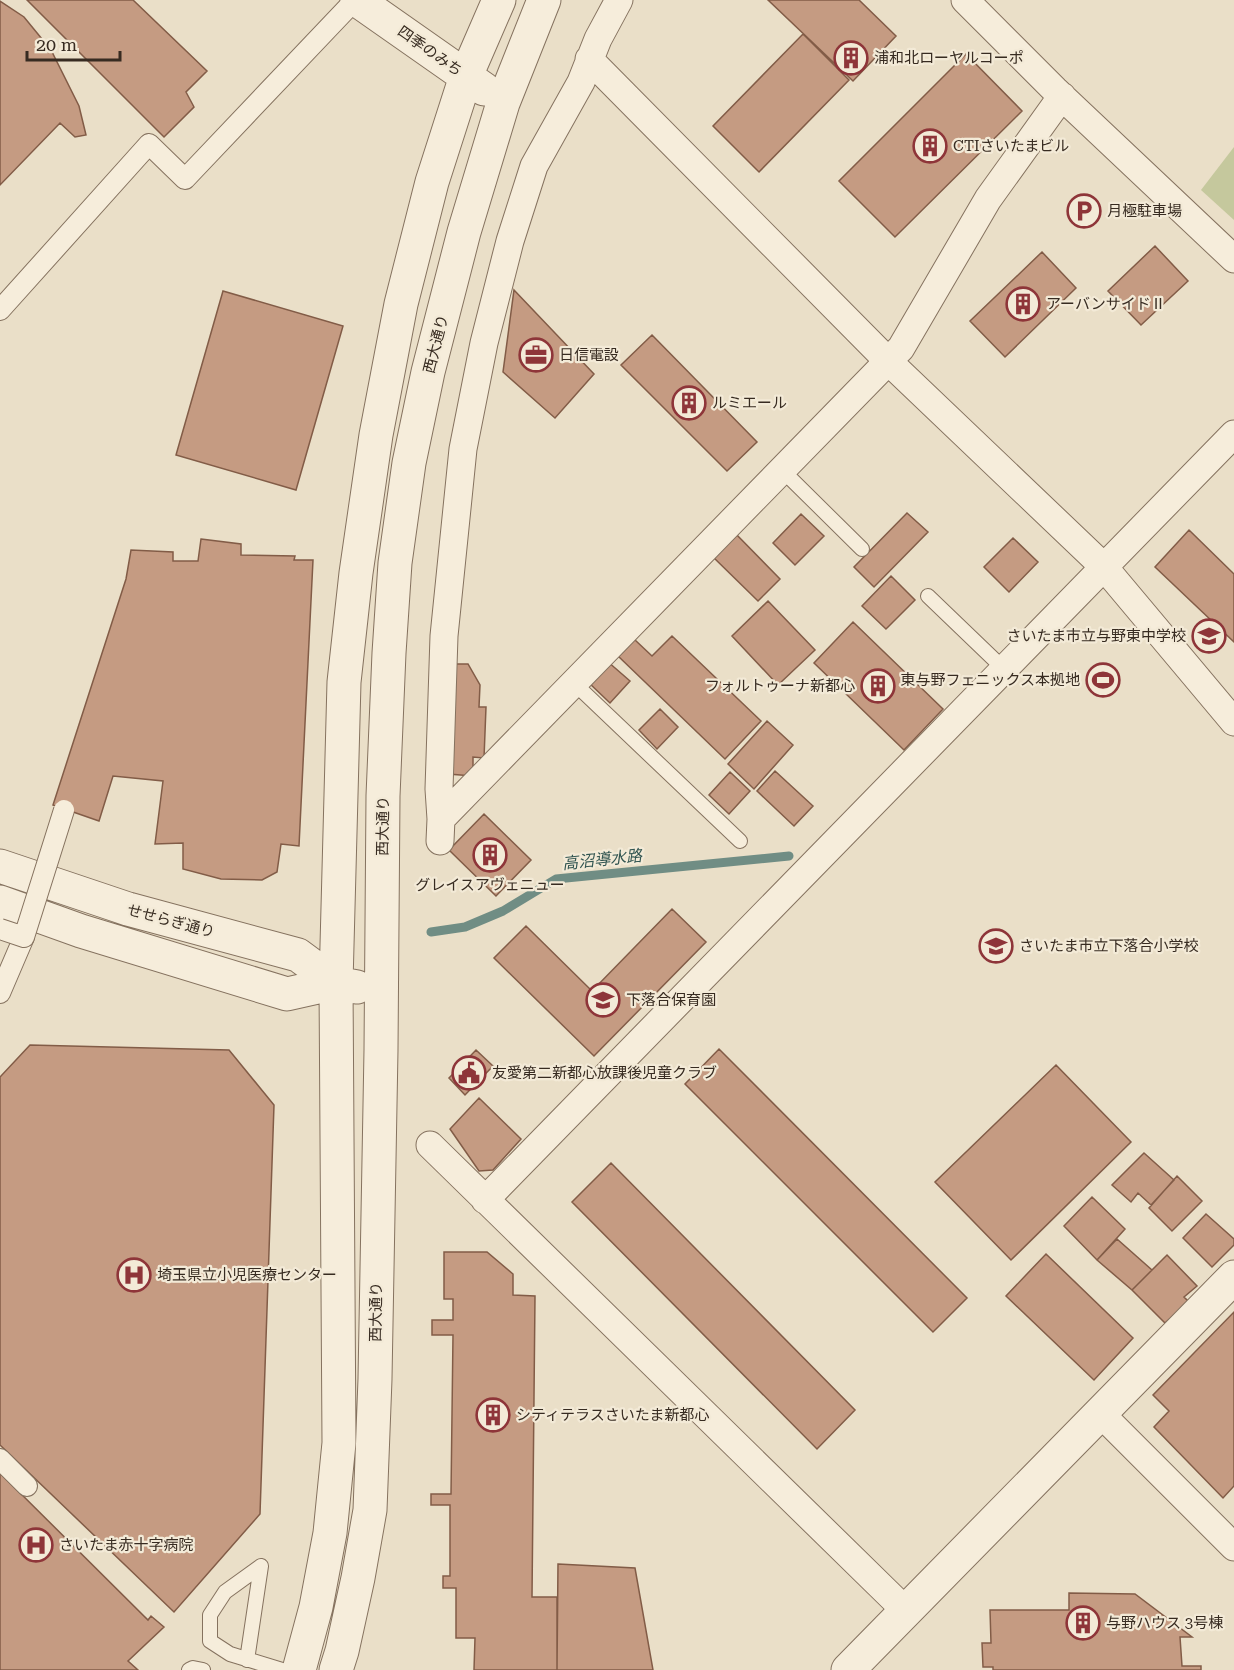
<svg xmlns="http://www.w3.org/2000/svg" width="1234" height="1670" viewBox="0 0 1234 1670" font-family="'Roboto Serif','Noto Sans JP',serif">
	<style>
		.green { fill: #c5c89d }
		.lines { fill: none; stroke-linecap: round; stroke-linejoin: round }
		.stream { stroke: #708d84; stroke-width: 9 }
		.building { fill: #c59b82; stroke: #825c47; stroke-width: 1.5 }
		.service-casing { stroke: #85725f; stroke-width: 16 }
		.pedestrian-casing { stroke: #85725f; stroke-width: 22 }
		.minor-casing { stroke: #85725f; stroke-width: 29 }
		.tertiary-casing { stroke: #85725f; stroke-width: 35 }
		.service { stroke: #f6eddb; stroke-width: 14 }
		.pedestrian { stroke: #f6eddb; stroke-width: 20 }
		.minor { stroke: #f6eddb; stroke-width: 27 }
		.tertiary { stroke: #f6eddb; stroke-width: 33 }
		.pedestrian-bridge-casing { stroke: #85725f; stroke-width: 22; stroke-linecap: butt }
		.pedestrian-bridge { stroke: #f6eddb; stroke-width: 20 }
		.labels { text-anchor: middle; stroke-width: 4.5; stroke-linejoin: round; paint-order: stroke }
		.street-label { font-size: 15px; fill: #372b21; stroke: #f3ead7 }
		.poi-label { font-size: 15px; fill: #372b21; stroke: #f3ead7; text-anchor: start }
		.water-label { font-size: 16px; font-style: italic; fill: #325551; stroke: #f3ead7 }
	</style>
	<rect width="100%" height="100%" fill="#eadfc8"/>
	<!-- green -->
	<path class="green" d="M1234,147V220L1201,190Z"/>
	<g class="lines">
		<!-- stream -->
		<path class="stream" d="M431,932L465,927L503,911L556,879L789,856"/>
	</g>
	<!-- building -->
	<path class="building" d="M27,0H133L207,71L186,92L194,107L164,137Z
		M768,0H859L896,36L853,81Z
		M0,1L24,17L51,50L79,106L86,135L75,137L60,123L0,185Z
		M803,34L849,80L759,172L713,126Z
		M966,54L1022,111L895,237L839,181Z
		M1155,246L1188,281L1141,325L1108,291Z
		M1042,252L1076,288L1005,357L970,321Z
		M514,290L594,374L555,418L503,372Z
		M223,291L343,326L296,490L176,455Z
		M652,335L757,442L727,471L621,365Z
		M907,513L928,532L874,587L854,567Z
		M801,514L824,536L795,565L773,543Z
		M1189,530L1234,574V642L1155,567Z
		M734,532L780,579L758,601L711,555Z
		M1013,538L1038,562L1009,592L984,567Z
		M201,539L241,544V555L295,556L294,560H313L299,846L281,844L277,872L262,880L221,879L183,869V843L155,844L163,781L113,776L99,821L53,805L126,579L131,550L173,552V561H198Z
		M891,576L915,600L886,629L862,606Z
		M768,601L815,650L778,685L732,636Z
		M853,622L943,709L904,750L814,663Z
		M672,636L761,721L725,759L618,656L634,639L652,656Z
		M607,661L630,681L610,703L588,682Z
		M456,664H468L480,685L479,707H486L484,758L473,757V776L448,774Z
		M660,709L678,727L657,749L639,730Z
		M767,721L793,745L754,789L728,764Z
		M775,771L813,806L794,826L757,791Z
		M730,772L750,791L729,814L709,795Z
		M484,814L531,860L496,896L449,850Z
		M672,909L706,942L594,1056L494,958L526,926L592,991Z
		M30,1045L229,1050L274,1105L260,1514L174,1612L0,1445V1077Z
		M719,1049L967,1298L933,1332L685,1084Z
		M476,1050L493,1066L465,1095L449,1078Z
		M1056,1065L1131,1142L1011,1260L935,1182Z
		M479,1098L521,1139L493,1170L479,1171L450,1129Z
		M1144,1153L1174,1180L1151,1205L1138,1193L1131,1202L1112,1185Z
		M611,1163L855,1410L817,1449L572,1202Z
		M1177,1176L1202,1201L1172,1231L1149,1208Z
		M1092,1197L1125,1229L1097,1260L1064,1226Z
		M1206,1214L1234,1239V1245L1212,1267L1183,1238Z
		M1117,1239L1152,1270L1132,1290L1097,1260Z
		M444,1252H487L513,1274V1295L535,1296L532,1597H557V1670H474L475,1638H456V1588H443V1576H450V1505H431V1494H451L453,1335H432V1320H453V1299H444Z
		M1046,1254L1133,1338L1094,1380L1006,1296Z
		M1167,1255L1197,1286L1184,1297L1189,1302L1165,1323L1132,1290Z
		M1234,1312V1486L1223,1498L1154,1427L1169,1411L1153,1395Z
		M0,1473L148,1620L151,1616L164,1627L128,1661L138,1670H0Z
		M558,1564L635,1568L653,1670H557Z
		M1069,1593L1135,1594L1192,1637H1180L1182,1666H1201V1670H993V1667H983L982,1643H991L990,1610H1069Z"/>
	<g class="lines">
		<!-- service casing -->
		<g class="service-casing">
			<path id="service" d="M782,470L862,549
				M928,596L1004,669
				M574,683L740,841
				M261,1566L225,1592L210,1615V1641L230,1654L282,1670
				M247,1660L261,1566
				M189,1670L193,1668L203,1670"/>
		</g>
		<!-- pedestrian casing -->
		<g class="pedestrian-casing">
			<path id="pedestrian" d="M0,310L149,144L185,179L355,0
				M0,993L24,937
				M0,1459L27,1486"/>
		</g>
		<!-- minor casing -->
		<g class="minor-casing">
			<path id="minor" d="M965,0L1055,90L1234,259
				M589,59L888,361L1104,567L1234,722
				M441,819L901,348L988,199L1062,96
				M440,841L441,819L439,789L444,636L463,449L484,343L510,241L534,166L581,82L598,39L619,0
				M430,1145L906,1611
				M485,1200L1234,434
				M1100,1413L1234,1547"/>
		</g>
		<!-- tertiary casing -->
		<g class="tertiary-casing">
			<path id="tertiary" d="M357,0L484,89
				M0,866L128,909L298,955L336,983
				M0,902L81,931L287,994L336,983L357,987
				M299,1670L316,1607L330,1533L339,1443L336,983L344,682L356,573L376,435L401,304L432,182L466,76L499,0
				M336,1670L342,1651L358,1578L370,1510L375,1379L381,1050L383,796L389,653L395,563L409,463L428,372L464,232L503,103L544,0
				M848,1670L1234,1277"/>
		</g>
		<!-- service -->
		<use href="#service" class="service"/>
		<!-- pedestrian -->
		<use href="#pedestrian" class="pedestrian"/>
		<!-- minor -->
		<use href="#minor" class="minor"/>
		<!-- tertiary -->
		<use href="#tertiary" class="tertiary"/>
		<!-- pedestrian-bridge casing -->
		<g class="pedestrian-bridge-casing">
			<path id="pedestrian-bridge" d="M0,929L24,937L64,810"/>
		</g>
		<!-- pedestrian-bridge -->
		<use href="#pedestrian-bridge" class="pedestrian-bridge"/>
	</g>
	<!-- icons -->
	<defs>
		<g id="building-ring" transform="scale(1.725)"><circle r="9.5" fill="#f3ead7" stroke="#8e3539" stroke-width="1.5"/><path d="M-4-6H4V6H1V3H-1V6H-4ZM-2.5-4.3h1.7v1.8h-1.7ZM.8-4.3h1.7v1.8H.8ZM-2.5-1h1.7V.8h-1.7ZM.8-1h1.7V.8H.8Z" fill="#8e3539"/></g>
		<g id="parking-ring" transform="scale(1.725)"><circle r="9.5" fill="#f3ead7" stroke="#8e3539" stroke-width="1.5"/><path d="M-3.5-5.5H1a3.5 3.5 0 0 1 0 7H-1V5.5H-3.5ZM-1-3.4V-.6H.8a1.4 1.4 0 0 0 0-2.8Z" fill="#8e3539"/></g>
		<g id="office-ring" transform="scale(1.725)"><circle r="9.5" fill="#f3ead7" stroke="#8e3539" stroke-width="1.5"/><path d="M-6-3h4V-5.5h4V-3h4V5H-6ZM-1-4.5V-3h2v-1.5ZM-6 0V1H6V0Z" fill="#8e3539"/></g>
		<g id="school-ring" transform="scale(1.725)"><circle r="9.5" fill="#f3ead7" stroke="#8e3539" stroke-width="1.5"/><path d="M0-5L7-2L0 1L-7-2ZM-4 1L0 2.5L4 1V4Q0 6-4 4Z" fill="#8e3539"/></g>
		<g id="stadium-ring" transform="scale(1.725)"><circle r="9.5" fill="#f3ead7" stroke="#8e3539" stroke-width="1.5"/><path d="M0-5a6.5 5 0 1 0 0 10a6.5 5 0 1 0 0-10ZM-3.5-1.8h7v3.6h-7Z" fill="#8e3539"/></g>
		<g id="civic-ring" transform="scale(1.725)"><circle r="9.5" fill="#f3ead7" stroke="#8e3539" stroke-width="1.5"/><path d="M-.6-6.5H3V-4.5H.6V-3L4-1V1h2V6H-6V1h2V-1L-.6-3ZM-1.2 2.5V6h2.4V2.5Z" fill="#8e3539"/></g>
		<g id="hospital-ring" transform="scale(1.725)"><circle r="9.5" fill="#f3ead7" stroke="#8e3539" stroke-width="1.5"/><path d="M-5-5h3v3.5h4V-5h3V5h-3V1.5h-4V5h-3Z" fill="#8e3539"/></g>
	</defs>
	<g fill-rule="evenodd">
		<use href="#building-ring" x="851" y="58"/>
		<use href="#building-ring" x="930" y="146"/>
		<use href="#parking-ring" x="1084" y="211"/>
		<use href="#building-ring" x="1023" y="304"/>
		<use href="#office-ring" x="536" y="355"/>
		<use href="#building-ring" x="689" y="403"/>
		<use href="#school-ring" x="1209" y="636"/>
		<use href="#stadium-ring" x="1103" y="680"/>
		<use href="#building-ring" x="878" y="686"/>
		<use href="#building-ring" x="490" y="855"/>
		<use href="#school-ring" x="996" y="946"/>
		<use href="#school-ring" x="603" y="1000"/>
		<use href="#civic-ring" x="469" y="1073"/>
		<use href="#hospital-ring" x="134" y="1275"/>
		<use href="#building-ring" x="493" y="1415"/>
		<use href="#hospital-ring" x="36" y="1545"/>
		<use href="#building-ring" x="1083" y="1623"/>
	</g>
	<g class="labels">
		<!-- street labels -->
		<g class="street-label">
			<text transform="translate(430 51) rotate(35)" y="5">四季のみち</text>
			<text transform="translate(436 344) rotate(-76)" y="5">西大通り</text>
			<text transform="translate(383 826) rotate(-89)" y="5">西大通り</text>
			<text transform="translate(171 921) rotate(15)" y="5">せせらぎ通り</text>
			<text transform="translate(376 1312) rotate(-89)" y="5">西大通り</text>
		</g>
		<!-- poi labels -->
		<g class="poi-label">
			<text x="874" y="63">浦和北ローヤルコーポ</text>
			<text x="953" y="151">CTIさいたまビル</text>
			<text x="1107" y="216">月極駐車場</text>
			<text x="1046" y="309">アーバンサイドⅡ</text>
			<text x="559" y="360">日信電設</text>
			<text x="712" y="408">ルミエール</text>
			<text x="1186" y="641" text-anchor="end">さいたま市立与野東中学校</text>
			<text x="1080" y="685" text-anchor="end">東与野フェニックス本拠地</text>
			<text x="855" y="691" text-anchor="end">フォルトゥーナ新都心</text>
			<text x="490" y="890" text-anchor="middle">グレイスアヴェニュー</text>
			<text x="1019" y="951">さいたま市立下落合小学校</text>
			<text x="626" y="1005">下落合保育園</text>
			<text x="492" y="1078">友愛第二新都心放課後児童クラブ</text>
			<text x="157" y="1280">埼玉県立小児医療センター</text>
			<text x="516" y="1420">シティテラスさいたま新都心</text>
			<text x="59" y="1550">さいたま赤十字病院</text>
			<text x="1106" y="1628">与野ハウス 3号棟</text>
		</g>
		<!-- water labels -->
		<g class="water-label">
			<text transform="translate(602 859) rotate(-6)" y="6">高沼導水路</text>
		</g>
	</g>
	<!-- scale -->
	<path d="M27 51v9h93v-9" fill="none" stroke="#372b21" stroke-width="3"/>
	<text x="36" y="51" font-size="18" fill="#372b21" stroke="#f3ead7" stroke-width="4.5" paint-order="stroke">20 m</text>
</svg>
